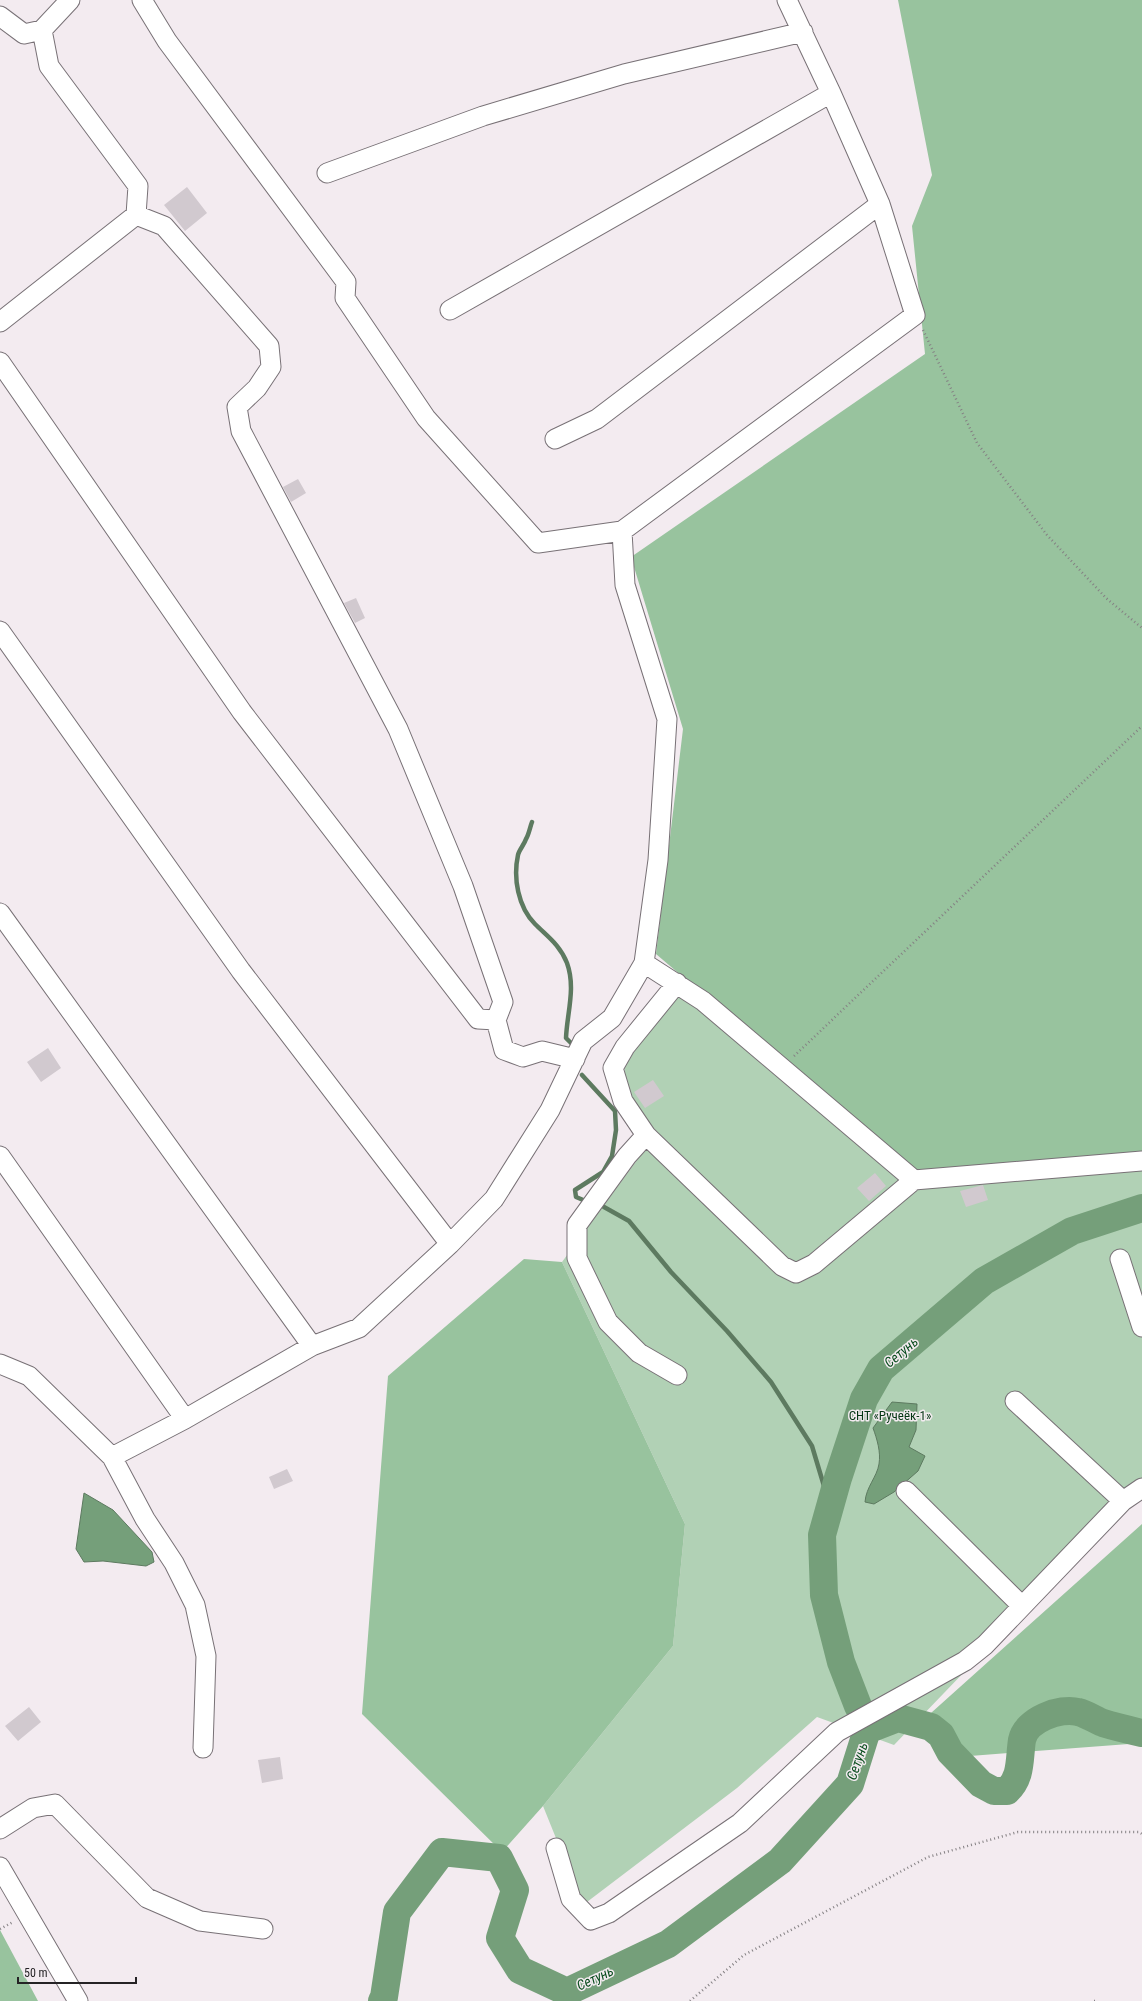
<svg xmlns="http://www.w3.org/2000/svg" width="1142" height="2001" viewBox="0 0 1142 2001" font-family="'Roboto Condensed',sans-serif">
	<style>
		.green { fill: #b1d1b5 }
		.forest { fill: #98c39e }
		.water { fill: #759f7a; stroke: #5d7a60 }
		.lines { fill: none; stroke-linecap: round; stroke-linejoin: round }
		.stream { stroke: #5d7a60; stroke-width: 4.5 }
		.river { stroke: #759f7a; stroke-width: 28 }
		.building { fill: #d1c9cf }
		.minor-casing { stroke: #787176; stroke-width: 21 }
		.path { stroke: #848083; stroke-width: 2.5; stroke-dasharray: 1 3; stroke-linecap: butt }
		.minor { stroke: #fff; stroke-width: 19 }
		.labels { text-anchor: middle; stroke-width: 3; stroke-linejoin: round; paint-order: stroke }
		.park-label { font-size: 13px; fill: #043613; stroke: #f3ebf0 }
		.water-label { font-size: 14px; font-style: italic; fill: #084c1d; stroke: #f3ebf0 }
	</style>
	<rect width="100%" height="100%" fill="#f3ebf0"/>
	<!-- green -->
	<path class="green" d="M679,988L1142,1166V1487L894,1745L817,1717L737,1788L583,1905L543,1806L673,1646L685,1524L562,1262L657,1133L648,1126L627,1093L624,1066Z"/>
	<!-- forest -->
	<path class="forest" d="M898,0H1142V1157L916,1176L656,954L683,729L631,557L925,354L912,226L932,175Z
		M524,1259L562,1262L685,1524L673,1646L543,1806L502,1852L362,1714L388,1376Z
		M1142,1524V1743L970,1756L912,1730Z
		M0,1930L38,2001H0Z"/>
	<!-- water -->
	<path class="water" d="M892,1402L917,1404L916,1430L909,1447L925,1456L918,1471L894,1492L874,1504L865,1502C866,1487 877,1477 879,1464C881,1452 877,1439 873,1428Z
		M84,1493L113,1510L152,1552L154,1562L146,1566L103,1561L84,1562L76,1549Z"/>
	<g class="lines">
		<!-- stream -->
		<path class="stream" d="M532,822C530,827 529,834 526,839C524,845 519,850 518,855C513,878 518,907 535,924C548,937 560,945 567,963C576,988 567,1013 566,1038L572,1044
			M582,1075L615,1111L616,1130L612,1156L603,1172L575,1190L576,1197L588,1202
			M604,1207L629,1221L671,1272L727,1331L771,1382L812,1446L830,1506"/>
		<!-- river -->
		<path class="river" d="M858,1706L841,1662L824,1595L822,1535L838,1478L864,1399L881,1369L984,1281L1072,1231L1142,1208
			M382,2001L384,1997L397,1912L442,1852L499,1858L515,1890L500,1938L520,1970L567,1992L668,1944L780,1861L850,1784L867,1730L898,1718L931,1727L941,1735L950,1752L981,1784L994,1791H1007C1022,1777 1019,1759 1022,1740C1026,1720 1060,1707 1078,1712C1087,1714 1095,1720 1103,1723C1116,1727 1129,1730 1142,1733"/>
	</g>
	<!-- building -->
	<path class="building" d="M187,187L207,213L185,231L164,205Z
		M298,479L306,493L291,502L283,487Z
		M356,598L365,618L355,623L344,603Z
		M48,1048L61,1068L41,1082L27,1062Z
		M653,1080L664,1096L645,1108L634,1092Z
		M875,1173L886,1186L869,1201L857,1188Z
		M983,1185L988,1200L966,1207L960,1191Z
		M287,1469L293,1481L274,1489L269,1477Z
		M29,1707L41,1722L18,1741L5,1726Z
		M280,1757L283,1779L262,1783L258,1760Z"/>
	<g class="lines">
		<!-- minor casing -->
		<g class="minor-casing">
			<path id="minor" d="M142,0L167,41L346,282L345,298L426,418L538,543L622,531L915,315L880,204L831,93L787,0
				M0,16L24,34L42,30
				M327,173L483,116L624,74L803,32
				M450,310L831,93
				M0,322L136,215L138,186L49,66L42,30L70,0
				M0,362L242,712L478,1019L496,1020L503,1002L463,886L398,729L241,431L237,407L257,388L271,367L269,346L164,226L136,215
				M555,439L597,419L880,204
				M0,631L241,971L450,1244
				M0,913L312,1346
				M644,963L703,1001L914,1180L1142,1161
				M677,983L625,1047L613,1068L623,1101L646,1135L782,1266L796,1273L814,1264L914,1180
				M496,1020L504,1050L523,1057L542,1051L575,1059
				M646,1135L627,1156L577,1225V1258L608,1322L639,1353L677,1375
				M0,1156L185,1419
				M1120,1259L1142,1327
				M0,1364L29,1376L112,1457L145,1519L174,1563L195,1605L206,1656L203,1748
				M1015,1401L1123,1501
				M112,1457L185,1419L312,1346L359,1328L450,1244L494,1199L550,1110L583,1041L612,1018L644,963L658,860L667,719L625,585L622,531
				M906,1491L1022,1606
				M0,1829L33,1808L55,1804L147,1898L200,1921L263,1929
				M556,1848L571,1899L591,1920L609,1913L740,1823L837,1732L965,1661L985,1645L1123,1501L1142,1488
				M0,1867L78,2001"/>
		</g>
		<!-- path -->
		<path class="path" d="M923,330L977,443L1047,535L1106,598L1142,628
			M794,1056L1142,726
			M0,1929L13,1922
			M690,2001L744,1955L928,1857L1018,1832H1139L1142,1834
			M1094,2001H1098"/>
		<!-- minor -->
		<use href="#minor" class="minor"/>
	</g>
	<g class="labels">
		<!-- park labels -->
		<g class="park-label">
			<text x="890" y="1420">СНТ «Ручеёк-1»</text>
		</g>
		<!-- water labels -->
		<g class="water-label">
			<text transform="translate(901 1352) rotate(-40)" y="5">Сетунь</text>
			<text transform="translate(857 1761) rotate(-71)" y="5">Сетунь</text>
			<text transform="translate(595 1978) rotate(-25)" y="5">Сетунь</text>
		</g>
	</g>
	<!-- scale -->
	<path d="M18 1977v6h118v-6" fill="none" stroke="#252325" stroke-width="2"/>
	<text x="24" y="1977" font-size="12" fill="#252325" stroke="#f3ebf0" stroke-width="3" paint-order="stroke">50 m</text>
</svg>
